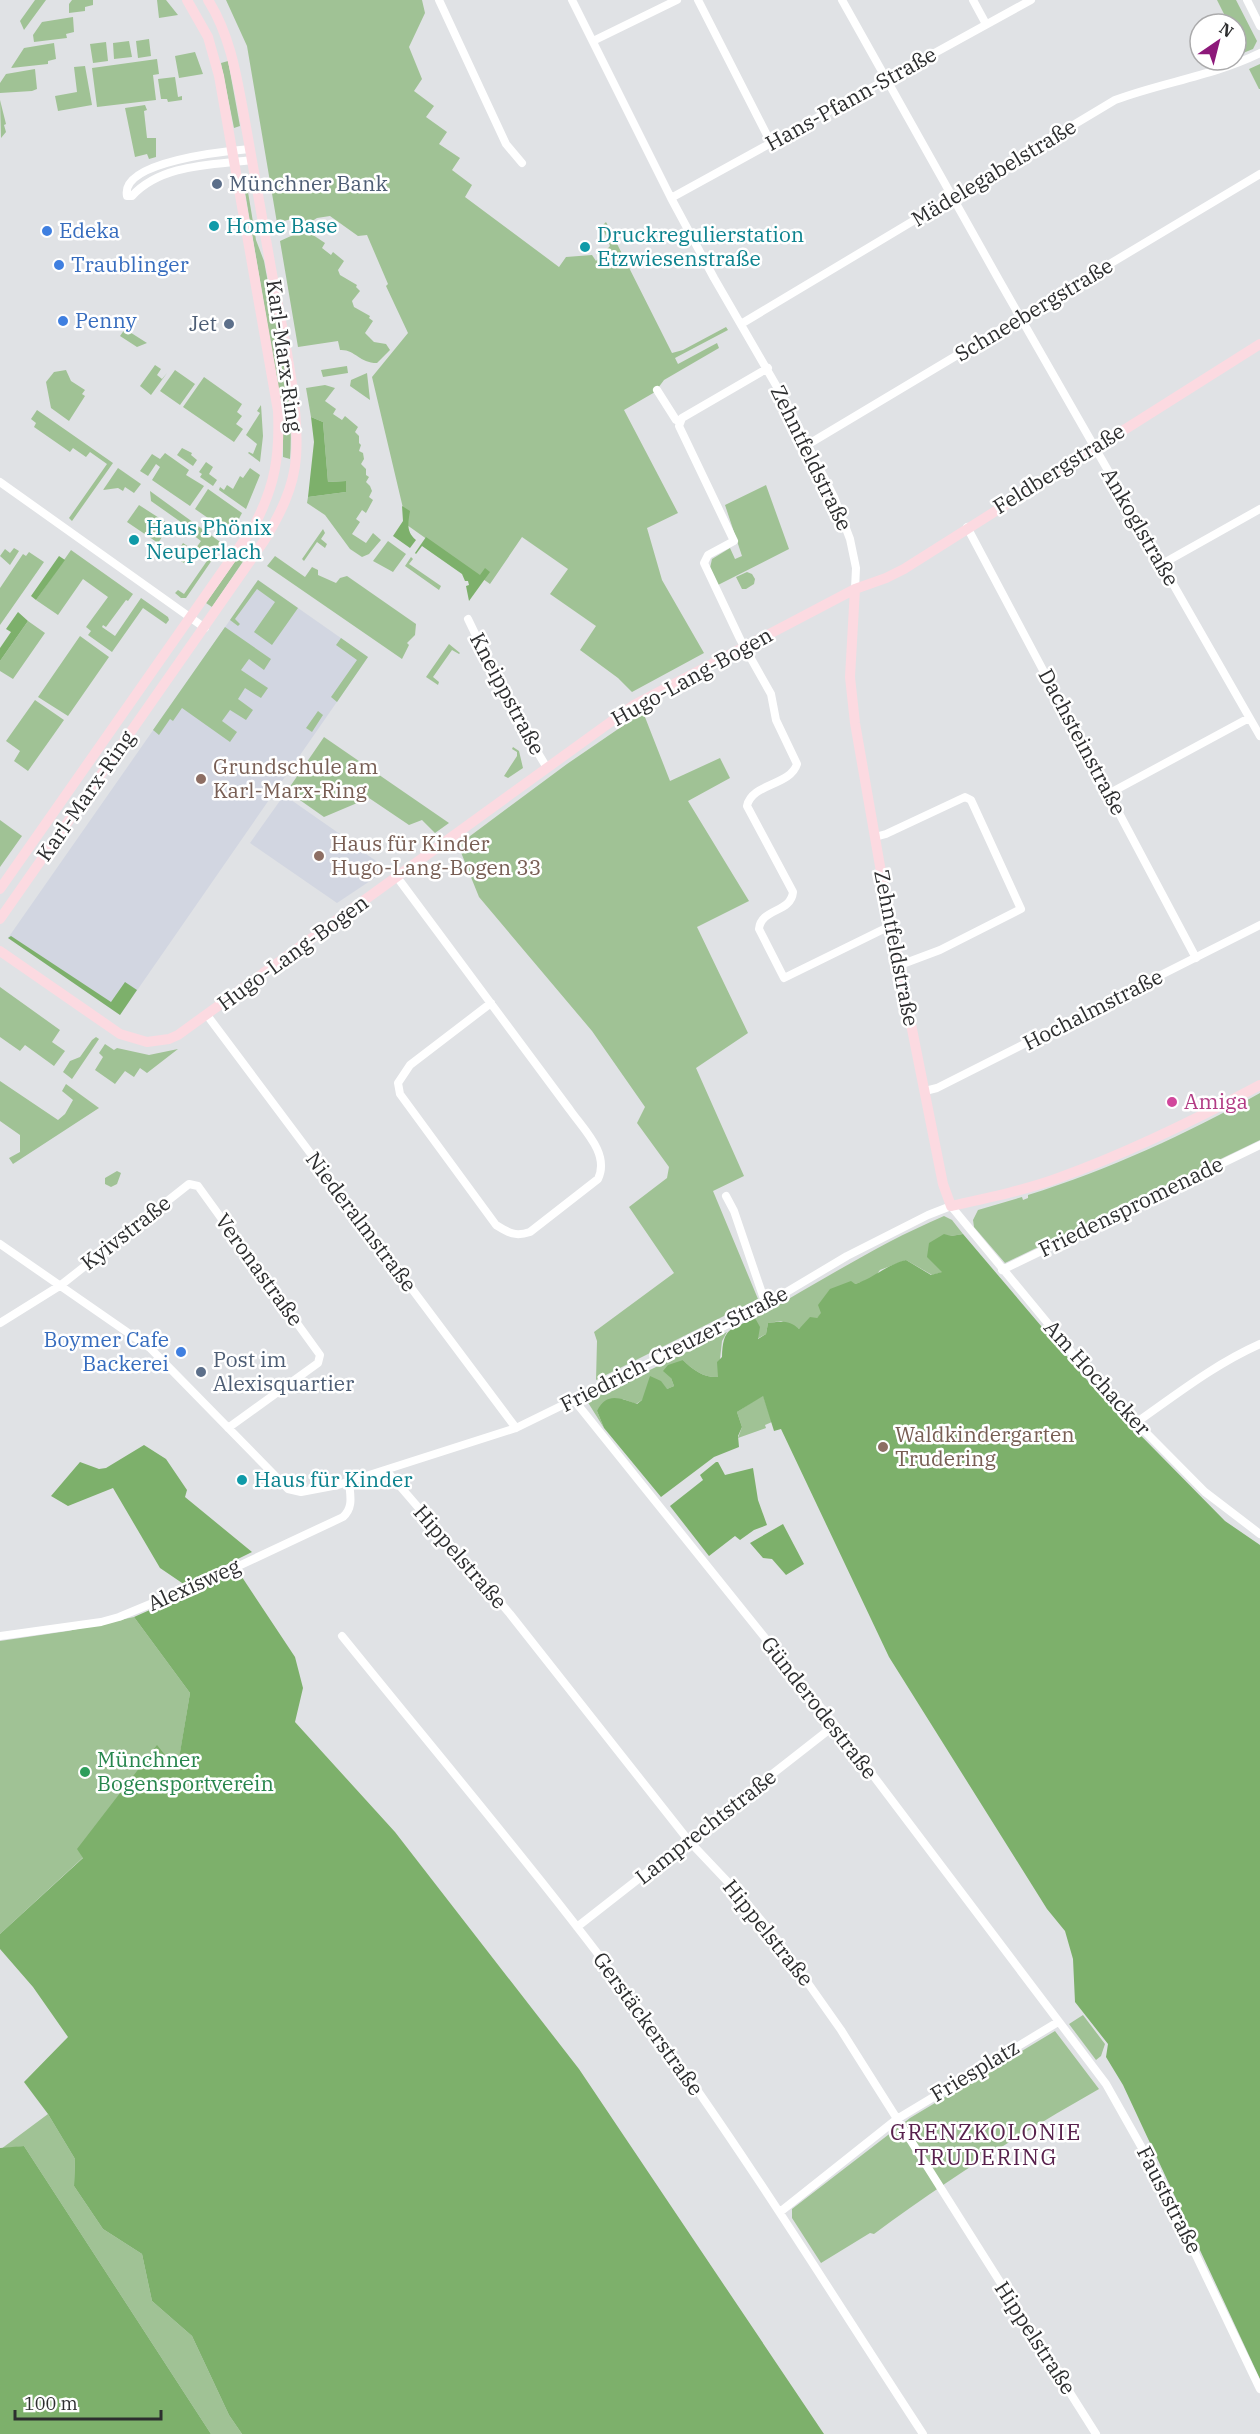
<svg xmlns="http://www.w3.org/2000/svg" width="1260" height="2434" viewBox="0 0 1260 2434" font-family="'IBM Plex Serif',serif">
	<style>
		.built { fill: #d2d6e1 }
		.green { fill: #a0c295 }
		.forest { fill: #7db06b }
		.lines { fill: none; stroke-linecap: round; stroke-linejoin: round }
		.street { stroke: #fff; stroke-width: 8 }
		.secondary { stroke: #fcdae1; stroke-width: 10 }
		.service-dot { fill: #5c6f8a; stroke: #fff; stroke-width: 2 }
		.culture-dot { fill: #0f9aa8; stroke: #fff; stroke-width: 2 }
		.shop-dot { fill: #3f7fe0; stroke: #fff; stroke-width: 2 }
		.education-dot { fill: #8d6e63; stroke: #fff; stroke-width: 2 }
		.hotel-dot { fill: #d1479c; stroke: #fff; stroke-width: 2 }
		.leisure-dot { fill: #2e9e5b; stroke: #fff; stroke-width: 2 }
		.labels { text-anchor: middle; stroke-width: 5; stroke-linejoin: round; paint-order: stroke }
		.street-label { font-size: 21px; fill: #2d2e2f; stroke: #fff }
		.service-label { font-size: 21px; fill: #4e5e75; stroke: #fff; text-anchor: start }
		.culture-label { font-size: 21px; fill: #0d838f; stroke: #fff; text-anchor: start }
		.shop-label { font-size: 21px; fill: #366cbe; stroke: #fff; text-anchor: start }
		.education-label { font-size: 21px; fill: #785e54; stroke: #fff; text-anchor: start }
		.hotel-label { font-size: 21px; fill: #b23c85; stroke: #fff; text-anchor: start }
		.leisure-label { font-size: 21px; fill: #27864d; stroke: #fff; text-anchor: start }
		.neighbourhood-label { font-size: 22px; letter-spacing: 1.5px; fill: #58214d; stroke: #fff }
	</style>
	<rect width="100%" height="100%" fill="#e0e2e5"/>
	<!-- built -->
	<path class="built" d="M258,580L368,657L120,1015L8,938Z
		M284,795L347,839V841L388,869L337,903L250,843Z"/>
	<!-- green -->
	<path class="green" d="M35,0H46L24,30L20,21Z
		M72,0H93V5L85,7V11L69,13V4Z
		M157,0H166L178,15L159,18Z
		M226,0H422L425,13L409,47L422,79L414,91L434,106L426,117L447,132L439,144L460,158L452,170L472,185L465,197L559,267L566,257L592,255L596,261L610,246L602,226L606,222L672,353L683,350L726,327L728,330L675,358L678,364L717,343L719,348L664,380L655,392L624,410L678,513L647,528L662,580L704,653L632,692L618,678L580,650L596,626L550,594L568,569L522,537L490,584L407,525L372,377L408,333L386,286L388,284L367,235L358,236L330,216L317,218L301,228L298,217L277,223L247,46Z
		M1217,0H1236L1257,41L1253,49L1243,53L1236,39V24H1229Z
		M73,17L74,32L66,34L67,38L34,42L33,35L42,22Z
		M149,39L151,56L138,58L136,41Z
		M129,41L132,57L114,59L113,43Z
		M106,42L108,61L93,63L90,44Z
		M54,43L56,59L48,61V64L11,68L24,48Z
		M195,52L203,74L179,78L175,56Z
		M157,59L159,74L153,75L156,100L97,107L92,68Z
		M228,61L240,126L234,128L221,63Z
		M1260,64V89H1259L1249,69Z
		M85,66L92,105L58,111L55,96L77,92L74,67Z
		M35,69L37,89L32,91L0,93V83L6,74Z
		M175,77L178,97L182,96V100L168,102L167,99H161L158,79Z
		M0,100L6,124L4,125L6,132L1,138Z
		M145,105L147,110L144,111L147,138H156V157L149,159L147,154L135,157L125,108Z
		M243,180H246L256,240L264,261C275,323 295,396 290,459L283,457V417Z
		M302,231L313,235L325,243L322,248L331,255L333,252L344,261L338,270L340,275L357,285L356,287L360,291L352,301L354,307L370,316L369,318L373,321L365,333L374,342L386,344L390,350L377,363C359,363 355,349 340,350L338,341L298,347L280,241Z
		M125,329L147,343L137,347L120,336Z
		M155,365L161,369L157,375L162,379L167,373L151,395L140,386Z
		M347,366L348,373L323,377L321,370Z
		M66,370L71,381L85,390L82,394L85,396L69,421L51,408L46,382L54,372Z
		M175,370L195,384L180,405L160,391Z
		M367,373L370,400L350,386L351,380Z
		M204,377L242,404L237,412L242,416L236,424L243,429L234,442L183,407Z
		M325,385L335,388L325,401L336,409L333,414L342,420L345,416L358,427L355,432L359,436V443L361,445L359,451L363,453L364,459L361,464L366,469V475L369,477L366,482L370,486L372,491L369,497L373,500L366,513L362,510L356,519L360,522L352,534L366,543L373,533L381,540L369,554L362,557L350,549L325,515L307,503L308,497L346,492L345,481L328,482L323,422L311,417L306,388Z
		M261,405L263,436L260,462L248,453L249,452L253,454L257,444L246,435L260,413L257,411Z
		M37,410L113,463L72,521L69,518L107,464L90,452L86,457L73,448L70,452L34,427L36,423L31,419Z
		M182,448L192,453L191,455L197,460L193,466L177,455Z
		M165,453L189,470L186,475L204,486L190,506L152,480L160,467L156,464L148,476L140,471L152,454L160,459Z
		M206,462L213,467L209,474L217,480L213,486L200,477L202,474L199,472Z
		M118,468L141,484L134,493L125,487L123,491L118,488L103,490Z
		M250,468L260,475L246,509L219,490L220,487L224,490L227,485L233,489L240,476L243,478Z
		M766,485L789,549L718,585L710,568L712,559L730,548L735,559L742,556L725,505Z
		M208,489L242,513L231,534L195,509Z
		M150,491L223,544L186,598H181L175,593L178,590L184,594L209,558L196,548L201,541L193,535L195,532L151,501Z
		M139,505L170,525L158,543L127,522Z
		M323,529L325,533L321,539L327,544L325,548L317,542L304,561L302,559Z
		M388,541L406,554L393,572L373,561Z
		M183,543L193,550L184,563L174,557Z
		M14,548L19,551L10,565L0,556L5,549L10,553Z
		M71,550L133,594L128,601L126,600L106,627L103,625L102,627L115,636L141,598L168,617L169,620L166,624L143,608L112,652L88,635L91,631L86,627L108,597L83,579L58,615L36,600Z
		M29,552L44,562L0,625V588L23,554L26,556Z
		M239,556L244,560L212,607L206,603Z
		M275,556L305,577L312,567L318,570V575L336,583L340,578L347,576L416,624L415,635L407,643L409,645L402,659L267,566Z
		M411,557L413,559L409,564L441,586L439,590L405,566Z
		M747,572L752,574L755,579L754,584L746,589H742L736,577Z
		M258,580L298,608L272,645L254,632L275,602L257,589L235,619L240,624L238,626L230,620Z
		M28,621L45,633L13,679L0,671V661Z
		M225,627L271,659L264,670L249,659L241,670L268,688L261,698L245,688L238,699L253,710L246,720L230,710L222,721L237,732L230,742L182,708L173,721L170,719L159,735L153,730Z
		M80,636L109,657L68,716L38,697Z
		M341,638L368,657L337,702L331,697L357,660L336,645Z
		M449,644L460,653L459,654L452,650L433,677L439,682L438,685L426,677Z
		M35,700L64,720L28,771L14,761L20,751L6,741Z
		M318,711L323,715L312,732L306,728Z
		M643,712L670,781L720,758L730,778L688,801L749,901L697,927L748,1033L696,1068L744,1176L713,1191L758,1299L596,1380L597,1341L594,1332L674,1273L629,1207L667,1178L669,1167L637,1123L645,1107L592,1031L479,897L458,845L567,764Z
		M324,737L449,823L435,833L422,820L409,825L369,798L324,817L287,791Z
		M513,747L519,751L523,768L508,778L504,776L517,756V752L512,749Z
		M0,820L22,836L0,867Z
		M0,987L60,1030L52,1042L65,1051L54,1066L25,1045L20,1051L0,1037Z
		M96,1037L99,1039L72,1079L63,1072L70,1061L80,1057L92,1040Z
		M105,1044L114,1050L117,1048L149,1055L178,1049L147,1073L140,1068L134,1077L125,1071L115,1084L95,1070L103,1057L99,1053Z
		M0,1081L58,1120L65,1114L73,1100L62,1091L66,1084L99,1108L13,1164L9,1158L20,1152V1135L0,1121Z
		M1260,1093V1140L1005,1263L974,1227L973,1220L978,1210L1022,1197L1023,1200L1028,1198V1195C1109,1170 1186,1134 1260,1093Z
		M117,1171L121,1173L117,1184L111,1187L105,1184V1178Z
		M944,1216L952,1220L963,1234L951,1236L943,1272L932,1275L906,1260L880,1270L874,1278L855,1284L817,1318L799,1329L781,1321L768,1323L766,1334L757,1339L755,1318C818,1283 878,1244 944,1216Z
		M727,1332L722,1341L718,1377C704,1378 693,1370 683,1360L671,1378L674,1386L642,1400L636,1404L623,1399L597,1411L604,1428L587,1401Z
		M763,1395L772,1422L765,1425L766,1428L738,1438L742,1427L737,1412Z
		M134,1617L190,1693L177,1771L0,1934V1641L68,1631Z
		M1083,2015L1105,2044L1101,2056L1096,2060L1069,2024Z
		M1055,2031L1099,2089C1020,2134 948,2179 874,2234L870,2233L821,2263L792,2218V2209L910,2118Z
		M48,2114L75,2159L74,2186L103,2229L142,2254L152,2301L192,2336L229,2415L242,2434H211L24,2146L1,2149Z"/>
	<!-- forest -->
	<path class="forest" d="M311,417L323,422L328,482L346,481V492L308,497L314,442Z
		M402,506L410,511C408,523 406,532 416,540L410,548L393,536L403,521Z
		M426,537L480,575L485,568L490,572L469,601L466,586L469,585L468,581H465L462,574L422,546L416,554L415,553Z
		M59,556L65,560L36,600L31,596Z
		M18,612L28,621L0,661V648L11,632L6,629Z
		M11,936L111,1002L125,982L137,990L120,1015L8,938Z
		M944,1234L951,1236L963,1234L1093,1387L1225,1521L1260,1545V2379L1123,2085L1106,2057L1108,2044L1075,2002L1073,1959L1065,1931L1047,1909L889,1657L781,1429L774,1431L763,1396L737,1412L742,1427L738,1436L739,1447L714,1457L661,1497L604,1428L597,1411C607,1392 619,1398 637,1404L642,1400L650,1376L661,1381L667,1389L674,1386L671,1378L663,1371L668,1365L683,1360C693,1370 704,1378 718,1377L717,1362L722,1357C723,1327 730,1330 755,1318L760,1327L758,1339L766,1334L768,1323C780,1321 790,1320 799,1329L810,1317L817,1318L821,1313L818,1305L830,1289L851,1281L855,1284C874,1278 886,1265 906,1260L931,1275L942,1272L927,1257L929,1243Z
		M144,1445L166,1459L187,1490L185,1497L252,1552L185,1585L160,1568L113,1488L68,1506L51,1496L80,1462L99,1469L106,1468Z
		M716,1462H718L725,1475L753,1468L758,1500L767,1525L754,1530L740,1540L735,1536L709,1556L670,1506L703,1480L700,1475Z
		M783,1524L804,1564L786,1575L772,1559L763,1558L750,1543Z
		M238,1571L295,1657L303,1688L295,1722L395,1832L579,2069L824,2434H242L229,2415L192,2336L152,2301L142,2254L103,2229L74,2186L75,2159L48,2114L24,2082L68,2037L33,1987L0,1949V1934L83,1858L77,1849L157,1745L177,1770L190,1693L134,1617Z
		M24,2146L211,2434H0V2148Z"/>
	<g class="lines">
		<!-- street -->
		<path class="street" d="M439,0L506,144L522,163
			M572,0L671,198L714,278L788,406L834,497L850,539L856,568L855,589
			M698,0L771,143
			M842,0L999,280L1260,736
			M973,0L986,24
			M1247,0L1260,26
			M593,41L677,0
			M250,149C227,151 120,161 127,196H132C161,164 212,165 252,160
			M671,198L1031,0
			M741,324L1115,100C1163,82 1213,76 1260,53
			M768,368L682,418L679,426L734,541L708,555L704,563L740,639L771,694L776,720L797,764C790,786 752,783 747,806L793,892C791,913 761,908 759,929L784,978L892,925
			M657,390L676,420L680,422
			M807,445L1260,174
			M0,482L205,628
			M967,527L1196,958
			M1162,564L1260,509
			M468,619L509,704L547,768
			M1110,793L1249,718
			M875,837L886,834L965,797L971,800L1021,909L940,950L900,965
			M397,877L570,1110C584,1130 610,1154 598,1179L530,1232C515,1237 509,1233 496,1225L400,1094L398,1083L410,1065L491,1003
			M207,1015L516,1428
			M925,1091L937,1088L1260,925
			M726,1196L734,1211L766,1305
			M0,1244L150,1348L288,1489L301,1492L338,1485L516,1428L753,1312L847,1256L928,1215L951,1206L1097,1383L1205,1492L1260,1534
			M1002,1270L1260,1145
			M0,1323L61,1285L189,1184L198,1186L320,1355L318,1363L228,1428
			M574,1400L835,1725L1106,2084L1160,2180L1260,2389
			M1137,1422C1177,1394 1215,1364 1260,1344
			M386,1470L510,1614L689,1841L742,1897L779,1942L841,2030L1096,2434
			M0,1636L101,1622L119,1617L213,1578L343,1517C354,1507 350,1495 349,1481
			M342,1636C447,1766 556,1894 654,2029C749,2160 834,2298 923,2434
			M577,1927L835,1725
			M780,2212L897,2119L1058,2022"/>
		<!-- secondary -->
		<path class="secondary" d="M855,589L850,677L855,723L884,889L943,1184L951,1206C988,1198 1026,1190 1061,1177C1130,1152 1195,1120 1260,1085
			M0,889L254,526C275,486 280,456 278,411L219,76L208,37L187,0
			M0,919L264,541C279,516 294,488 296,457C300,401 281,325 271,268C262,219 254,170 245,121C237,79 231,36 208,0
			M0,951L120,1034L147,1042L169,1039L178,1035L634,705L855,589L886,578L904,569L1260,344"/>
	</g>
	<!-- markers -->
	<g class="service-dot">
		<circle cx="217" cy="184" r="6"/>
		<circle cx="229" cy="324" r="6"/>
		<circle cx="201" cy="1372" r="6"/>
	</g>
	<g class="culture-dot">
		<circle cx="214" cy="226" r="6"/>
		<circle cx="585" cy="247" r="6"/>
		<circle cx="134" cy="540" r="6"/>
		<circle cx="242" cy="1480" r="6"/>
	</g>
	<g class="shop-dot">
		<circle cx="47" cy="231" r="6"/>
		<circle cx="59" cy="265" r="6"/>
		<circle cx="63" cy="321" r="6"/>
		<circle cx="181" cy="1352" r="6"/>
	</g>
	<g class="education-dot">
		<circle cx="201" cy="779" r="6"/>
		<circle cx="319" cy="856" r="6"/>
		<circle cx="883" cy="1447" r="6"/>
	</g>
	<circle class="hotel-dot" cx="1172" cy="1102" r="6"/>
	<circle class="leisure-dot" cx="85" cy="1772" r="6"/>
	<g class="labels">
		<!-- street labels -->
		<g class="street-label">
			<text transform="translate(851 99) rotate(-29)" y="7">Hans-Pfann-Straße</text>
			<text transform="translate(994 173) rotate(-31)" y="7">Mädelegabelstraße</text>
			<text transform="translate(1034 310) rotate(-31)" y="7">Schneebergstraße</text>
			<text transform="translate(284 356) rotate(82)" y="7">Karl-Marx-Ring</text>
			<text transform="translate(811 458) rotate(64)" y="7">Zehntfeldstraße</text>
			<text transform="translate(1059 469) rotate(-32)" y="7">Feldbergstraße</text>
			<text transform="translate(1140 527) rotate(60)" y="7">Ankoglstraße</text>
			<text transform="translate(692 677) rotate(-29)" y="7">Hugo-Lang-Bogen</text>
			<text transform="translate(507 694) rotate(62)" y="7">Kneippstraße</text>
			<text transform="translate(1082 742) rotate(62)" y="7">Dachsteinstraße</text>
			<text transform="translate(86 796) rotate(-55)" y="7">Karl-Marx-Ring</text>
			<text transform="translate(896 948) rotate(79)" y="7">Zehntfeldstraße</text>
			<text transform="translate(293 953) rotate(-36)" y="7">Hugo-Lang-Bogen</text>
			<text transform="translate(1093 1010) rotate(-27)" y="7">Hochalmstraße</text>
			<text transform="translate(1131 1207) rotate(-26)" y="7">Friedenspromenade</text>
			<text transform="translate(361 1222) rotate(53)" y="7">Niederalmstraße</text>
			<text transform="translate(126 1233) rotate(-38)" y="7">Kyivstraße</text>
			<text transform="translate(259 1270) rotate(54)" y="7">Veronastraße</text>
			<text transform="translate(674 1349) rotate(-27)" y="7">Friedrich-Creuzer-Straße</text>
			<text transform="translate(1097 1378) rotate(48)" y="7">Am Hochacker</text>
			<text transform="translate(460 1557) rotate(49)" y="7">Hippelstraße</text>
			<text transform="translate(194 1585) rotate(-24)" y="7">Alexisweg</text>
			<text transform="translate(819 1708) rotate(52)" y="7">Günderodestraße</text>
			<text transform="translate(706 1827) rotate(-38)" y="7">Lamprechtstraße</text>
			<text transform="translate(768 1933) rotate(51)" y="7">Hippelstraße</text>
			<text transform="translate(648 2024) rotate(54)" y="7">Gerstäckerstraße</text>
			<text transform="translate(975 2071) rotate(-31)" y="7">Friesplatz</text>
			<text transform="translate(1169 2200) rotate(63)" y="7">Fauststraße</text>
			<text transform="translate(1035 2338) rotate(57)" y="7">Hippelstraße</text>
		</g>
		<!-- service labels -->
		<g class="service-label">
			<text x="229" y="191">Münchner Bank</text>
			<text x="217" y="331" text-anchor="end">Jet</text>
			<text x="213" y="1367">Post im<tspan x="213" dy="24">Alexisquartier</tspan></text>
		</g>
		<!-- culture labels -->
		<g class="culture-label">
			<text x="226" y="233">Home Base</text>
			<text x="597" y="242">Druckregulierstation<tspan x="597" dy="24">Etzwiesenstraße</tspan></text>
			<text x="146" y="535">Haus Phönix<tspan x="146" dy="24">Neuperlach</tspan></text>
			<text x="254" y="1487">Haus für Kinder</text>
		</g>
		<!-- shop labels -->
		<g class="shop-label">
			<text x="59" y="238">Edeka</text>
			<text x="71" y="272">Traublinger</text>
			<text x="75" y="328">Penny</text>
			<text x="169" y="1347" text-anchor="end">Boymer Cafe<tspan x="169" dy="24">Backerei</tspan></text>
		</g>
		<!-- education labels -->
		<g class="education-label">
			<text x="213" y="774">Grundschule am<tspan x="213" dy="24">Karl-Marx-Ring</tspan></text>
			<text x="331" y="851">Haus für Kinder<tspan x="331" dy="24">Hugo-Lang-Bogen 33</tspan></text>
			<text x="895" y="1442">Waldkindergarten<tspan x="895" dy="24">Trudering</tspan></text>
		</g>
		<!-- hotel labels -->
		<g class="hotel-label">
			<text x="1184" y="1109">Amiga</text>
		</g>
		<!-- leisure labels -->
		<g class="leisure-label">
			<text x="97" y="1767">Münchner<tspan x="97" dy="24">Bogensportverein</tspan></text>
		</g>
		<!-- neighbourhood labels -->
		<g class="neighbourhood-label">
			<text x="986" y="2140">GRENZKOLONIE<tspan x="986" dy="25">TRUDERING</tspan></text>
		</g>
	</g>
	<!-- north arrow -->
	<g transform="translate(1218 42) rotate(35)"><circle r="28" fill="#ffffff" stroke="#ababac" stroke-width="1.5"/>
	<path d="M0-4.5L10 22L0 15L-10 22Z" fill="#8d197a"/>
	<text y="-9" font-size="16" font-weight="bold" text-anchor="middle" fill="#2d2e2f">N</text>
	</g>
	<!-- scale -->
	<path d="M15 2410v9h146v-9" fill="none" stroke="#2d2e2f" stroke-width="3"/>
	<text x="24" y="2410" font-size="18" fill="#2d2e2f" stroke="#ffffff" stroke-width="4.5" paint-order="stroke">100 m</text>
</svg>
